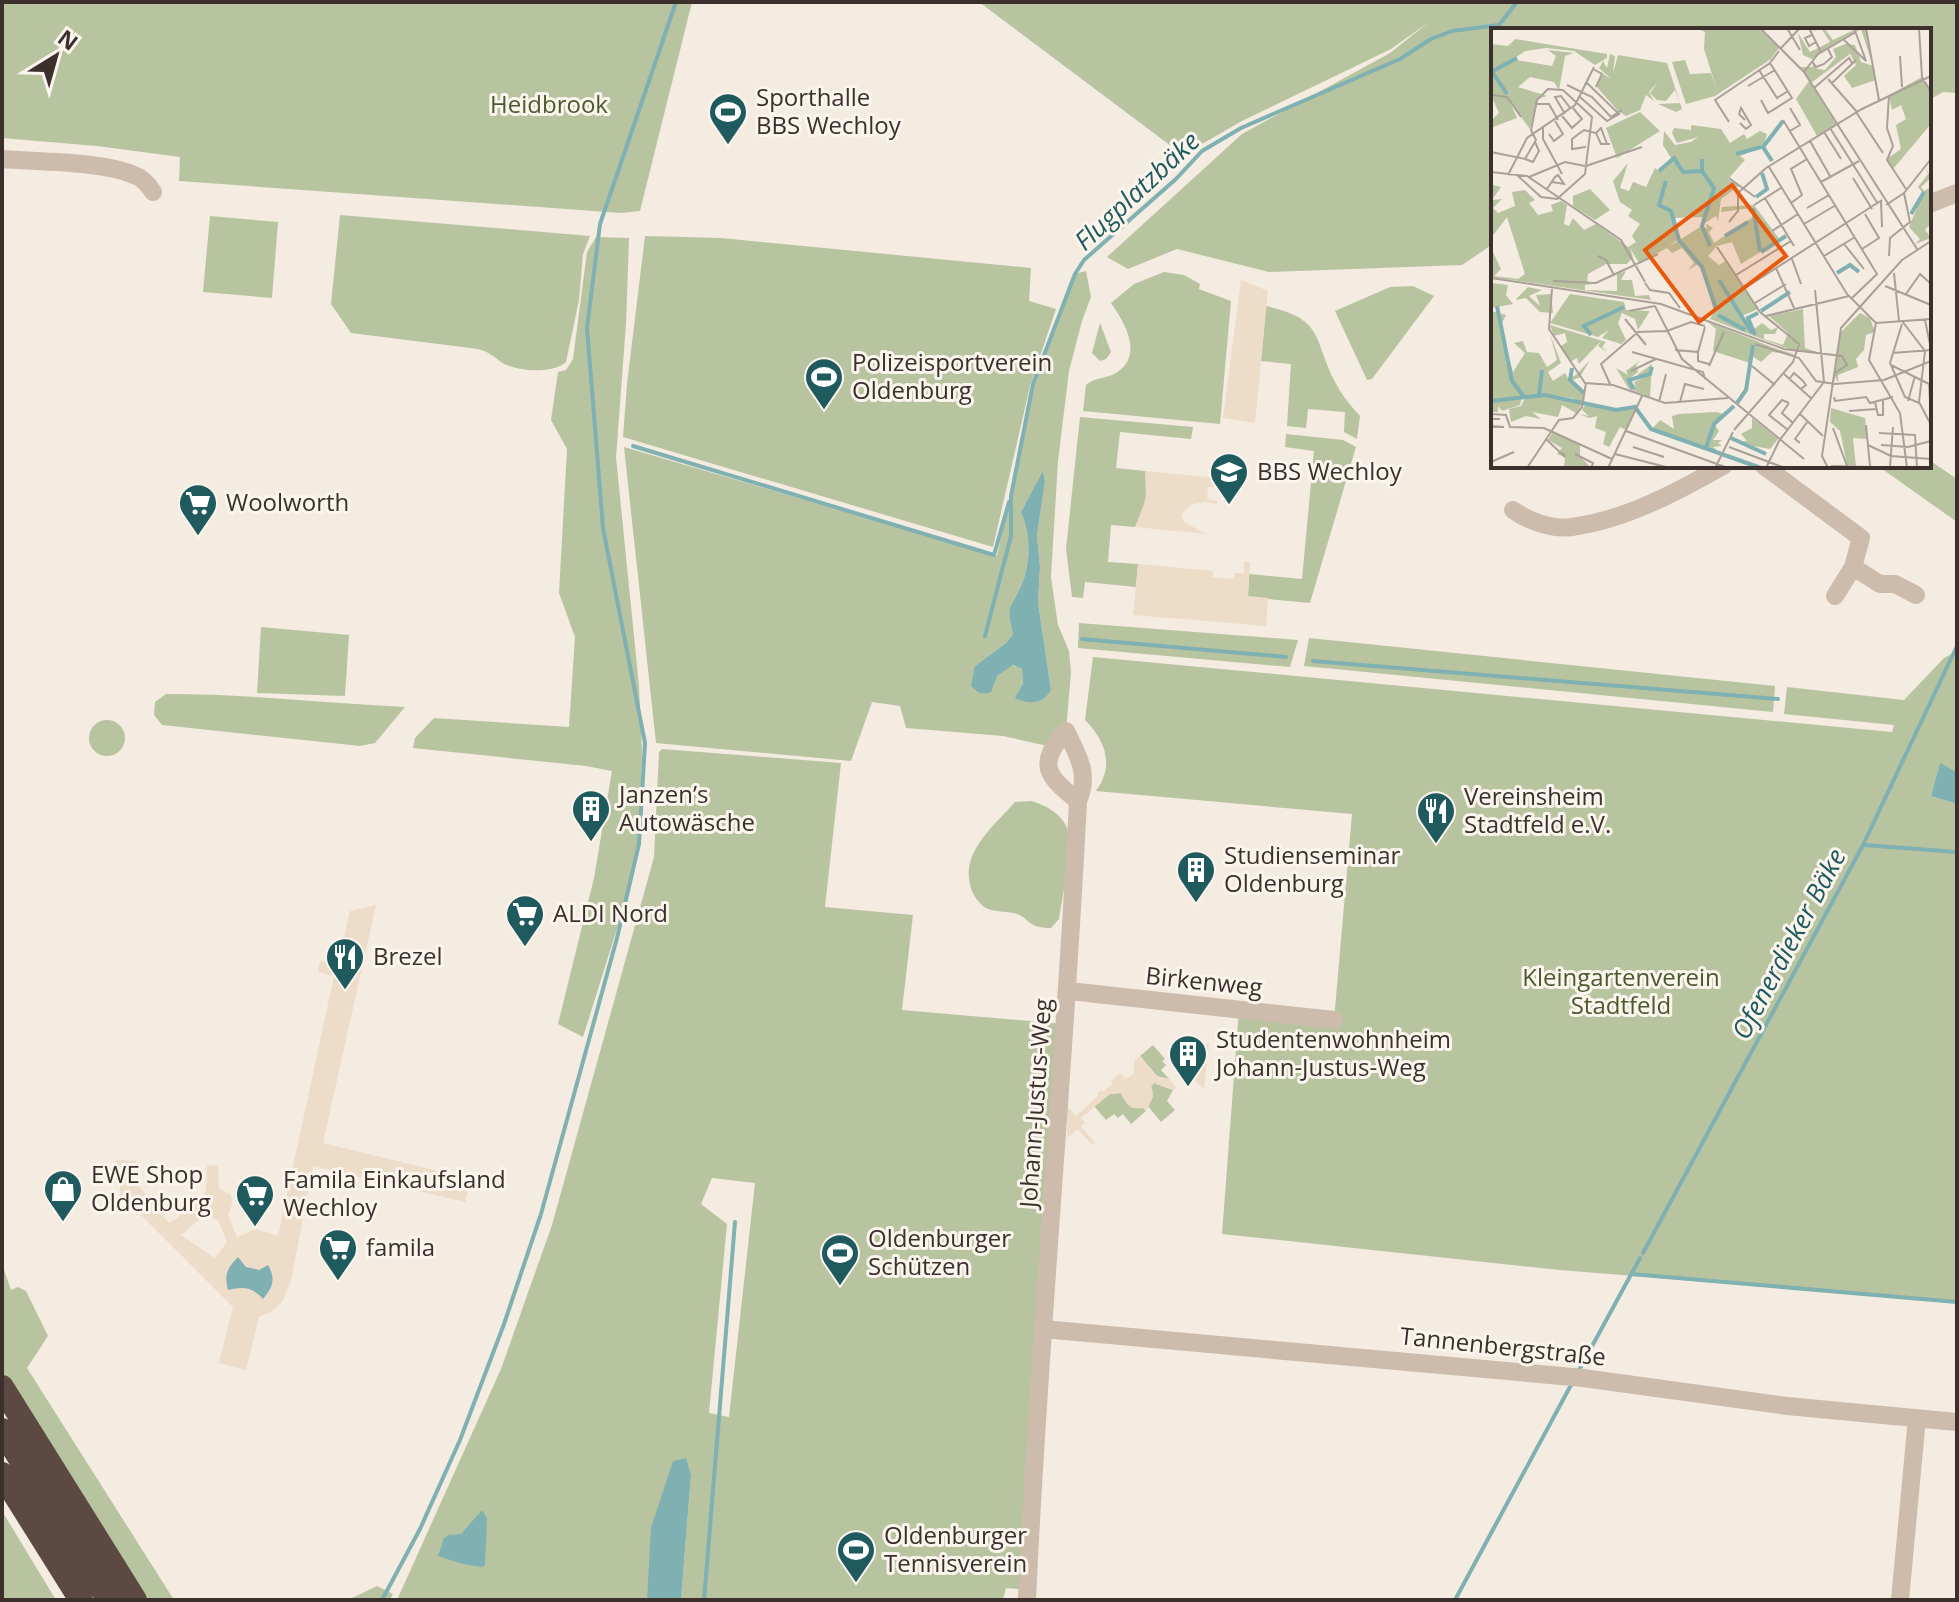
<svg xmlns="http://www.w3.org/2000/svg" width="1959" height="1602" viewBox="0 0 1959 1602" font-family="'Open Sans',sans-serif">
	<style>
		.green { fill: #b8c4a0; fill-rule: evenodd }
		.plaza { fill: #ecdcc8; fill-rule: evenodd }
		.water { fill: #7fb0b2 }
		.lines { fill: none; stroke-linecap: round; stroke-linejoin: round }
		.stream { stroke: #7fb0b2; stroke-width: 4 }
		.minor { stroke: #cdbbac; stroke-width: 18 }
		.highway { stroke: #5c4a42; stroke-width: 24 }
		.labels { text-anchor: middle; stroke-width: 6; stroke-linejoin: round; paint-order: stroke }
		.poi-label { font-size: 24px; fill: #3b302b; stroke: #fbf5ee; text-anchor: start }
		.park-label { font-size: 24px; fill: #4a5a2e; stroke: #fbf5ee }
		.street-label { font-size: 24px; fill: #3b302b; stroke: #fbf5ee }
		.water-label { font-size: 26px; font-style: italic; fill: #1f5a5e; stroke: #fbf5ee }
		.inset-river { fill: none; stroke: #7fb0b2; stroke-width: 4 }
		.inset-road { fill: none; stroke: #aaa098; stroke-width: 2 }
		.view { fill: #e8590c; fill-opacity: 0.15; stroke: #e8590c; stroke-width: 4 }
		.inset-edge { fill: none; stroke: #3b302b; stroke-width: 4 }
	</style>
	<rect width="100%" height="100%" fill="#f4ebe1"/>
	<!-- green -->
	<path class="green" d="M2,2H692L640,211L621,213L179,181L180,157L97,146L2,138Z
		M979,2H1957V93L1943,92L1929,100V30H1493V244L1462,265L1269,272L1177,249L1128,269L1107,257L1242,134L1390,53L1429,22L1391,49L1242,121L1183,155Z
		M340,215L590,236L583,254L579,300L566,362C553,374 516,372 501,362C493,356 489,352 478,349L351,333L331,304Z
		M210,216L278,222L272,298L203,292Z
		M645,236L721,238L1031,268L1029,301L1056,309L1030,386L993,547L623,437L627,384Z
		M596,237L629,238L626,324L616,457L639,686L642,752L640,841L626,900L583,1037L558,1024L594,878L612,771L586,766L413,748L415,738L434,718L569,727L575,637L559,593L567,449L551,420L558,372L566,370L573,359L587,252Z
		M1086,271L1091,297L1082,321L1069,371L1058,461L1051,577L1058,625L1069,651L1071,672L1066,731L1052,747L1003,736L906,728L900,706L872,702L851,761L656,743L624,447L997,556L1033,384L1075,274ZM1043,472L1045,482L1037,535L1040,567L1038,602L1051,690H1019L1023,683L1022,669L1012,665L997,676L975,666L1006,643L1013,634C1006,606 1011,609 1021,586C1031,563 1031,535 1021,512Z
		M1164,272L1184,275L1200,284L1199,289L1231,301L1220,424L1083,411L1086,385C1095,377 1106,379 1116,373C1144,355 1125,323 1111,303L1134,284Z
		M1413,286L1434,296L1372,379L1367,380L1335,311L1390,287Z
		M1266,306C1323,319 1313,336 1334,380C1341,394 1350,405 1360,416L1357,439L1344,432L1345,412L1308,409L1306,428L1287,426L1291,364L1261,361Z
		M1100,323L1111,352L1106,359L1100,361L1092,353Z
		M1080,417L1193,427L1191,439L1120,432L1116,468L1145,471C1149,492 1145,508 1135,527L1111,525L1108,562L1138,564L1136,587L1085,582L1083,598L1072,597L1066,549Z
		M1286,434L1343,440L1356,447L1310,603L1248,597L1249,574L1302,579L1314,451L1285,447Z
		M1929,460L1957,479V522L1878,466H1929Z
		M1079,623L1298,640L1290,667L1078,648Z
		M261,627L349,635L345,696L257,693Z
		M1309,638L1775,686L1773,712L1304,666Z
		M1957,651V772L1940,764L1931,796L1957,804V1302L1560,1270L1222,1234L1239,1010L1334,1020L1352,814L1096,791C1115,765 1105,740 1085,720L1093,657L1892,732L1894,725L1784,714L1787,687L1904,700L1944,658Z
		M166,694C246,694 325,703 405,707L375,743L360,746L162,725L154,715L155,702Z
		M89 738a18 18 0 1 1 36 0a18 18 0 1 1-36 0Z
		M662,749L841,763L825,907L913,915L902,1010L1064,1024L1028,1590L1006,1588L1003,1600H681L691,1475L647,1600H397L501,1369L552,1225L654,857L659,752ZM712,1178L755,1183L729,1417L709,1413L727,1224L701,1204Z
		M1031,801C1046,805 1064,815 1068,831C1073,847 1062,900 1059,919L1051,928C1025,928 1030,916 1013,913C1005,911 996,912 988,909C981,906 975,898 972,891C958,854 992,828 1015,802Z
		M1153,1045L1165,1059L1162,1061L1166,1065L1161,1070L1169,1079L1157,1076L1140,1056Z
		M1154,1083L1173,1090L1167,1101L1175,1110L1161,1122L1147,1105C1153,1099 1154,1093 1151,1086Z
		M1121,1093C1125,1103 1131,1110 1143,1108L1146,1111L1131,1124L1123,1114L1118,1118L1114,1114L1106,1120L1094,1106L1110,1094Z
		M2,1264L11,1290L18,1287L26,1291L48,1336L27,1368L174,1600H146L2,1372Z
		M2,1511L56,1600H2Z
		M377,1586L393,1594L390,1600L377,1598L374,1600H348Z"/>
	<!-- plaza -->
	<path class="plaza" d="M1241,280L1268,291L1255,423L1223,418Z
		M1145,471L1219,478L1218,487H1208L1207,499L1217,501V504L1205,502L1192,504L1181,514L1184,522L1206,534L1135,527L1146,499Z
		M1244,562H1250L1248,596L1268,598L1266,626L1133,615L1138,564L1213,571V577L1233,579L1235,573H1244Z
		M376,905L323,1143L471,1179L465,1202L313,1166L291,1281L282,1302L272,1311L259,1317L246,1370L219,1363L233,1307L121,1195L116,1160L136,1161L140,1187L169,1223L200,1202L206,1190L207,1166L218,1165L219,1188L231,1195L232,1204L228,1215L237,1237L256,1229L278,1236L334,976L318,972L320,961L338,965L350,911ZM206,1214L218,1220L227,1242L215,1258L181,1235Z
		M1209,1043L1204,1088L1203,1089L1191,1076L1195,1072L1187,1062Z
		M1140,1056L1157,1076L1169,1079L1176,1087L1173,1090L1154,1083L1151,1086L1153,1097L1146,1111L1143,1108H1133L1128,1105L1121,1093L1110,1094L1081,1118L1085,1123L1081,1126L1095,1143L1092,1145L1078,1129L1067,1138V1106L1076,1116L1098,1096L1097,1094L1101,1090L1103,1092L1112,1084L1111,1081L1120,1073L1126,1079L1134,1073V1061Z"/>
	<!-- water -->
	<path class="water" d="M1043,471L1045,482L1037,535L1040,567L1038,602L1051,690C1043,704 1029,705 1015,698L1023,683L1022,669L1013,665L997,676L991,692C983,696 977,692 971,686L975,666L1006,643L1013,634C1006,606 1010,610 1021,586C1031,563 1031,535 1021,512Z
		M1940,763L1957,772V804L1931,796Z
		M238,1257L246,1267L259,1270L268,1265C276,1279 273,1287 263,1299C252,1287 244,1286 228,1290C224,1275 227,1268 238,1257Z
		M686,1458L691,1475L681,1600H647L651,1528L673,1461Z
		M482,1510L487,1518L485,1565L482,1567L463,1564L438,1556L444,1538L448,1535L461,1534Z"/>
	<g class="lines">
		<!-- stream -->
		<path class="stream" d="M633,446L994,555L1009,502
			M985,636L1011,536V496L1033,384L1075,274L1084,260L1176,179L1202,151L1241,128L1400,59L1431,39L1452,31L1499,25L1517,2
			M1082,639L1286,657
			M1313,661L1778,699
			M1864,845L1957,852
			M1643,1253L1863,845L1957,646
			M1631,1274L1957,1302
			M1578,1372L1640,1258
			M382,1600L420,1529L460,1440L504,1324L541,1214L617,938L639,844L645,743L603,528L587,328L600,224L676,2
			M704,1600L735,1222
			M1455,1600L1571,1385"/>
		<!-- minor -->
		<path class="minor" d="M2,159C39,162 101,161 134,175C143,178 148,184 153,192
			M1929,204L1957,193
			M1764,466L1861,538L1853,567L1835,596
			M1513,510C1528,521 1553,530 1572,527C1625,520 1677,492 1723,466
			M1853,567L1880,584H1895L1916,595
			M1069,991L1334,1020
			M1043,1329L1583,1378L1787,1406L1957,1422
			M1027,1600C1039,1333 1065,1067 1078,801C1090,775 1078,755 1066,731C1036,765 1047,776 1078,801
			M1900,1600L1917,1418"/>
		<!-- highway -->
		<path class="highway" d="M2,1387L135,1600
			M2,1430L109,1600
			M2,1474L81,1600"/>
	</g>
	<!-- icons -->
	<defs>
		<g id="stadium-pin" transform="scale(2)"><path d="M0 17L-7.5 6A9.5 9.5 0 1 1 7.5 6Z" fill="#1f5a5e" stroke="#fbf5ee"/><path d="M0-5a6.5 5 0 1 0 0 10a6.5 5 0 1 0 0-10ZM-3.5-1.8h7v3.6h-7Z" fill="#fff"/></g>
		<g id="university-pin" transform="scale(2)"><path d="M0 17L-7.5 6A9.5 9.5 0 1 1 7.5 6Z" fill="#1f5a5e" stroke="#fbf5ee"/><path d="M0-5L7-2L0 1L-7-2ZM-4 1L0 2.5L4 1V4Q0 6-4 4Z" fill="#fff"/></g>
		<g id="supermarket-pin" transform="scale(2)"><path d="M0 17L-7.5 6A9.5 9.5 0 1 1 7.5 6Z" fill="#1f5a5e" stroke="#fbf5ee"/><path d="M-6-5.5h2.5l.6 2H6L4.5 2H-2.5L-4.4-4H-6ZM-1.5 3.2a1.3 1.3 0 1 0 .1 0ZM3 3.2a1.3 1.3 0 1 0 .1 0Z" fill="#fff"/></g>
		<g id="building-pin" transform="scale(2)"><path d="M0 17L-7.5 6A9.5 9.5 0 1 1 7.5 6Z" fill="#1f5a5e" stroke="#fbf5ee"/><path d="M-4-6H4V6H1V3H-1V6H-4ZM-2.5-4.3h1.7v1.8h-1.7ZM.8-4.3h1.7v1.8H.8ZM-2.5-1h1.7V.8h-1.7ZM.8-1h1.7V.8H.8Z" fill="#fff"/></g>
		<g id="restaurant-pin" transform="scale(2)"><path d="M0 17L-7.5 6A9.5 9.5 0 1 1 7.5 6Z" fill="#1f5a5e" stroke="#fbf5ee"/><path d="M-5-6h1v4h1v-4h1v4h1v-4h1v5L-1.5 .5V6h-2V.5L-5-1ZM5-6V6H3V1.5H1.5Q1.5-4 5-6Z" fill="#fff"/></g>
		<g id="shop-pin" transform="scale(2)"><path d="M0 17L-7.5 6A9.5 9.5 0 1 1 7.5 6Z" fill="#1f5a5e" stroke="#fbf5ee"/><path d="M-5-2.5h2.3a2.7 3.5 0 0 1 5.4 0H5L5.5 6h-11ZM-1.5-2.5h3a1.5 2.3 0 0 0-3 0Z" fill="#fff"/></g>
	</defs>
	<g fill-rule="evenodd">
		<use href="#stadium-pin" x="728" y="112"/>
		<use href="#stadium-pin" x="824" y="377"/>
		<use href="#university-pin" x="1229" y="472"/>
		<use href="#supermarket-pin" x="198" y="503"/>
		<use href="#building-pin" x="591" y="809"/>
		<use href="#restaurant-pin" x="1436" y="811"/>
		<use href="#building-pin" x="1196" y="870"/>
		<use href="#supermarket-pin" x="525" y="914"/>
		<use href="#restaurant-pin" x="345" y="957"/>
		<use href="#building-pin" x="1188" y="1054"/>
		<use href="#shop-pin" x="63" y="1189"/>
		<use href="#supermarket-pin" x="255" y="1194"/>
		<use href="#supermarket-pin" x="338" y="1248"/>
		<use href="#stadium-pin" x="840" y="1253"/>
		<use href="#stadium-pin" x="856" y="1550"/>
	</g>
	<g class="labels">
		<!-- poi labels -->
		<g class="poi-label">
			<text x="756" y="106">Sporthalle<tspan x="756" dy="28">BBS Wechloy</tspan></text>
			<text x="852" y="371">Polizeisportverein<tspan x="852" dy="28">Oldenburg</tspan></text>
			<text x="1257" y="480">BBS Wechloy</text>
			<text x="226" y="511">Woolworth</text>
			<text x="619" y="803">Janzen’s<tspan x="619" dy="28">Autowäsche</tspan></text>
			<text x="1464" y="805">Vereinsheim<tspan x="1464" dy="28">Stadtfeld e.V.</tspan></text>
			<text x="1224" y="864">Studienseminar<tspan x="1224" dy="28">Oldenburg</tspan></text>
			<text x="553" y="922">ALDI Nord</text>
			<text x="373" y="965">Brezel</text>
			<text x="1216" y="1048">Studentenwohnheim<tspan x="1216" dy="28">Johann-Justus-Weg</tspan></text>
			<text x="91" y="1183">EWE Shop<tspan x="91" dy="28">Oldenburg</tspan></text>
			<text x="283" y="1188">Famila Einkaufsland<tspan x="283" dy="28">Wechloy</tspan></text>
			<text x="868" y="1247">Oldenburger<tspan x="868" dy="28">Schützen</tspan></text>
			<text x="366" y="1256">famila</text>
			<text x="884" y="1544">Oldenburger<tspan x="884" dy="28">Tennisverein</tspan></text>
		</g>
		<!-- park labels -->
		<g class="park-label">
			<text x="549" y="113">Heidbrook</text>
			<text x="1621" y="986">Kleingartenverein<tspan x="1621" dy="28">Stadtfeld</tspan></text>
		</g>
		<!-- street labels -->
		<g class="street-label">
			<text transform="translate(1204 982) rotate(6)" y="8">Birkenweg</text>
			<text transform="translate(1036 1103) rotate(-86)" y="8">Johann-Justus-Weg</text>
			<text transform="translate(1503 1347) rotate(6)" y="8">Tannenbergstraße</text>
		</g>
		<!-- water labels -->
		<g class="water-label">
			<text transform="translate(1137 191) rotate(-43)" y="9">Flugplatzbäke</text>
			<text transform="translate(1789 944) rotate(-62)" y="9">Ofenerdieker Bäke</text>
		</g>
	</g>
	<!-- overview -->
	<g transform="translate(1491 28)">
		<rect width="440" height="440" fill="#f4ebe1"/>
		<path d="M206,0H267L288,20L280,31L224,68L195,76L181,34L194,32L199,46L220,45L226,62L213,21L214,4ZM328,0H333L342,12L367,0H375L385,52L361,60L353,48L365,37L359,26L320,55L310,39H322L321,32L326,41L334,42L345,29L342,21L354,16L364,17L370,34L382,38L370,1L321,31L312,27L307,5L319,24L339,14L330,0L320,5ZM24,11L116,26V30L104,37L83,23L55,20L34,23L14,37L25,32L61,38L65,28L57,22L83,25L74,28L68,62L63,54L39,49L27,59L56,68L46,71L39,101L19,74L26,90L2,99L0,93L8,85L0,67V16L17,18ZM119,26L124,28L122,45L127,27L176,35L191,81L185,84L167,76L189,75L184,62L175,73L166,72L159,65L167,54L158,64L163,73L155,67L149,82L135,88L127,83L106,59L112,46L120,51L108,40L112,33L116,40ZM431,49L440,64V96L402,141L396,131L410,121L405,97L415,91L410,77L401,82L398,67ZM318,53L345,96L326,108L305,71ZM149,84L169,103L126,130L115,100ZM200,97L230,101L239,115L253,106L256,111L269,103L276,106L272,119L249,128L254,132L237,151L248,158L230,171L227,193L225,188L214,195L222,200L218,204L223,215L262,189L261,180L230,184L231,179L263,177L289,212L250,236L241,214L226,218L217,228L228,237L236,232L267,281L251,288L253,292L257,290L263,301L271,295L280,302L287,299L284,306H273V311L292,317L297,305L278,288L312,281L314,320L332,326L307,323V314L305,323L292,319L219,291L225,280L216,249L207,236L197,242L203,235L191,220L181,225L176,220L148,235L139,220L142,229L136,236H115L97,246L96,255L102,256L94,257V262L126,263V246L135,243L130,252H141L144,268L158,267L160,272L0,249V220L10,241L3,248L27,251L34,246L16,189L0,210V160L2,157L10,159L1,172L11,171L2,180L7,185L24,178L21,164L34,162L44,172L38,175L47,187L62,183L60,177L70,173L76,177L73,196L78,198L82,190L93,202L105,196L137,219L145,214L141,208L149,196L137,188L141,182L129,174L122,153L137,135L129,160L138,163L142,154L155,159L164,140L168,143L180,130L172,117L173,103L184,117L200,114L207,109L186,115L181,105L183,100L200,102ZM213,189L216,201L211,198L177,219L189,210L184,190ZM434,138L440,150L430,159L433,163L440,159V195L434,202L440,210L424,216L429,211L418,199L432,165L427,159L437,146ZM99,161L119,182L104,192L82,178V168ZM0,255L17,257L15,267L22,276L0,280ZM37,259L51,262L38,268L49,278L45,267L60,266L62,285L49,284L35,270L24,272ZM79,266L133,274L135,282L159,283L147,302L144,291L131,285L127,295L135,312L130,316L111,310L118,302L107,309L59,295ZM0,283L15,287L9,299L22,344L34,325L23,315L32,313L36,324L48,325L56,339L66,332L59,306L70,335L57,344L62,353L74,345L77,350L85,347L99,332L89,349L80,353L93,366L91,375L81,370L53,366L48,367L91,376L85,385L71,377L67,389L41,384L50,391L35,388L20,394L18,381L30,378L34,370L31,369L29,377L11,383L7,378V384H0ZM369,285L379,290L384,304L375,307L373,322L365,331L367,339L347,347V355L344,348L349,305ZM217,294L286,321L305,327L281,324L270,334L261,328L259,335L222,323L225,301ZM59,297L115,314L111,319L116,324L107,318L110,313L88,336L86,330L79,334L70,318L76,314L74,305L63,308ZM150,332L145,337L147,344L136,352L145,358L143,354L152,350L146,347L161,336L159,369L138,361L125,340L137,347L135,343ZM94,377L125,383L144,381L135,402L129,399L118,419L112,416L115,404L104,400L106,388L99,390L87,386L98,388L91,382ZM340,380L374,390L376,411L362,410L365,438L356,437L349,403L339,394ZM225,384L236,387L224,397L228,403L222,412H231L227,415L231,418L222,419L229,425L161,401L169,392L183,401L181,388L188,386ZM261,390L287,411L279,421L262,418L251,413H256L250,406L261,400ZM62,404L89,417V428L100,440H73L74,429L66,426L71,420L57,412Z" fill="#b8c4a0" fill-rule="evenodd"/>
		<path class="inset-river" d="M0,44L26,30M2,45L16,66M245,126L270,119M211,131V143L223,160L211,198L219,218M281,133L272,119L292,93M168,143L183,130L192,144L211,143M175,153L168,177L180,183L188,212L211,239L225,281M265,169L276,161L271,145M262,180L269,223M420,186L433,164M234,208L257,194M270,224L295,208M346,245L359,237L368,244M228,252L261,305M6,278L21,353L33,369M270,283L299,264M227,287L254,302M100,307L93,298L133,279M264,307L257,290L267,285M81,340L79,352L93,365M142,361L138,352L159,346L161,339M48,367L51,342M0,373L54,367L125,382L144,379L160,401L270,440M246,375L255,362L262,317M240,410L275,426M215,420L223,396L243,378"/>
		<path class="inset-road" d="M269,0L313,44L426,221M296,0L309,22M318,0L330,24M375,0L388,72M428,0L431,49L440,64M321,7L314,10L318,18L325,14M353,12L375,33L363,0M290,20L309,0M409,28L411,59M321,33L325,39L333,36L341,29L337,21M102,41L111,46L105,59M268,42L286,70L297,63M313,44L327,26L365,4M337,51L366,84M341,55L365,32M76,57L101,69L120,89L131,82M257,58L284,42M323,60L358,30L361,35M1,67L16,69L30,89M398,67L396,100L402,118L396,132L415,161M89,69L116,93L128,86L96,55M270,72L277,85L301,70L279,35M44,76H58L67,92M299,80L309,97L299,103M365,84L392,125M74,86L64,69L70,68L80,81M71,88L81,100L91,91L82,80M292,92L386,246L361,270M238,94L224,72L279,35L288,23M249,95L255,101L260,97L250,80L248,86L254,92M52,99V111L71,146M339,100L387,176M333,104L350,131M105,105L110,100L116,116M58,106L63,113L72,106L64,93M319,113L339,148M95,119L81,121V111L93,102L105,105L110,116H119M0,124L34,131L45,112L40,102L46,72L57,61L72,62L101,89L95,137M34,131L42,134L48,123L44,114M95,138L151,119M278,139L356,266L385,295M0,144L36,148L130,212L154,254M17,147L36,110L84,77L103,39M26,147L50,169L66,171L94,146L95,138M38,149L74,134L94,138M238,150L264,169M362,150L381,181M330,154L368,133M56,161L64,149L67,147L73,156L61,154M274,170L303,218M390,173L391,199M300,175L311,167L300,141L316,131M263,177L290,160M395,177L413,165L440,131M316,180L338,167M238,194L247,183V165L275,140L371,81L440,48M313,196L345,177M281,203L307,186M353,216L373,241M226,219L269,284L308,316L302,334L243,402M371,221L388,210L374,186M107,228L115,232L123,247M333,228L364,209M398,228L399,210L419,194L413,165M301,231L310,256M285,240L304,282M403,245L408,293M245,247L300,213M0,250L170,276L293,321L351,328L356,337L344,345L341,359M62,253L105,255L167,226M154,255L159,262L178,265L189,280M394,258L440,277M254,260L391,172M61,261L58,301L94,355L122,357L174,375L237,370M415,266L429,246L440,256M264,275L295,256M164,278L191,331L313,431M138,283L164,278M275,288L358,268M134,291L155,317M434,292L440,321M411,293L434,323L428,374L440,397M385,295L378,332L409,385L416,440M385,295L440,291M411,296L399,335L414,369L428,375M264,316L308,330L325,353L344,356L393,352L440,333M184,322L207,324V333L218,336M141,324L212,344L214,351M207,324L214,299M401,325L440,322M400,337L440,357M218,338L233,304M261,338L284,357M140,343L165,331M293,346L321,371M299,350L303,345L311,352L315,357L310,361M438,355L440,390M119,356L110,336L147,304L176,303L200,294L214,298M343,369L344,373L375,369L379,375L402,369M417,373L424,348M168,374L175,346M189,374L194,356L213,361M384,374L387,387H392V372M298,375L291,385L302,395M358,383L385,381M309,386L332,408M9,391H0L1,386L15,387L19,399L53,400L121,431M375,397L379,438M0,398L13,399H0M342,400L356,438M297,402L278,387L291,372L298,375M135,403L237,440M388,405L424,407L426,440M56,412L74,429L72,425M309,415L304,411L317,393M377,417L400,428L440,431M390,417L417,419L440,413M142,419L173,429M238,419L294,440M84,426L102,435L100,440M124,426L179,440M0,434L23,424M340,438L421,440M399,439L402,399M36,440L68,392L82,390L91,379L95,355M117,440L151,368M224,440L242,404M275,440L288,413L333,354L324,262M337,440L331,428L350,300L411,232L440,213"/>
		<path class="view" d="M241,157L295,228L208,294L154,222Z"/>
		<rect width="440" height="440" class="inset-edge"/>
	</g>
	<!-- border -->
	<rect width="1959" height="1602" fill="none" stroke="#3b302b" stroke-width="8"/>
	<!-- north arrow -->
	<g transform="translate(56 56) rotate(37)" stroke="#fbf5ee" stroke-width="6" paint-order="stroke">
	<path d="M0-6L14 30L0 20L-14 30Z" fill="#3b302b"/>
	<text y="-12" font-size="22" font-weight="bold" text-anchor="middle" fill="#3b302b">N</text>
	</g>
</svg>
